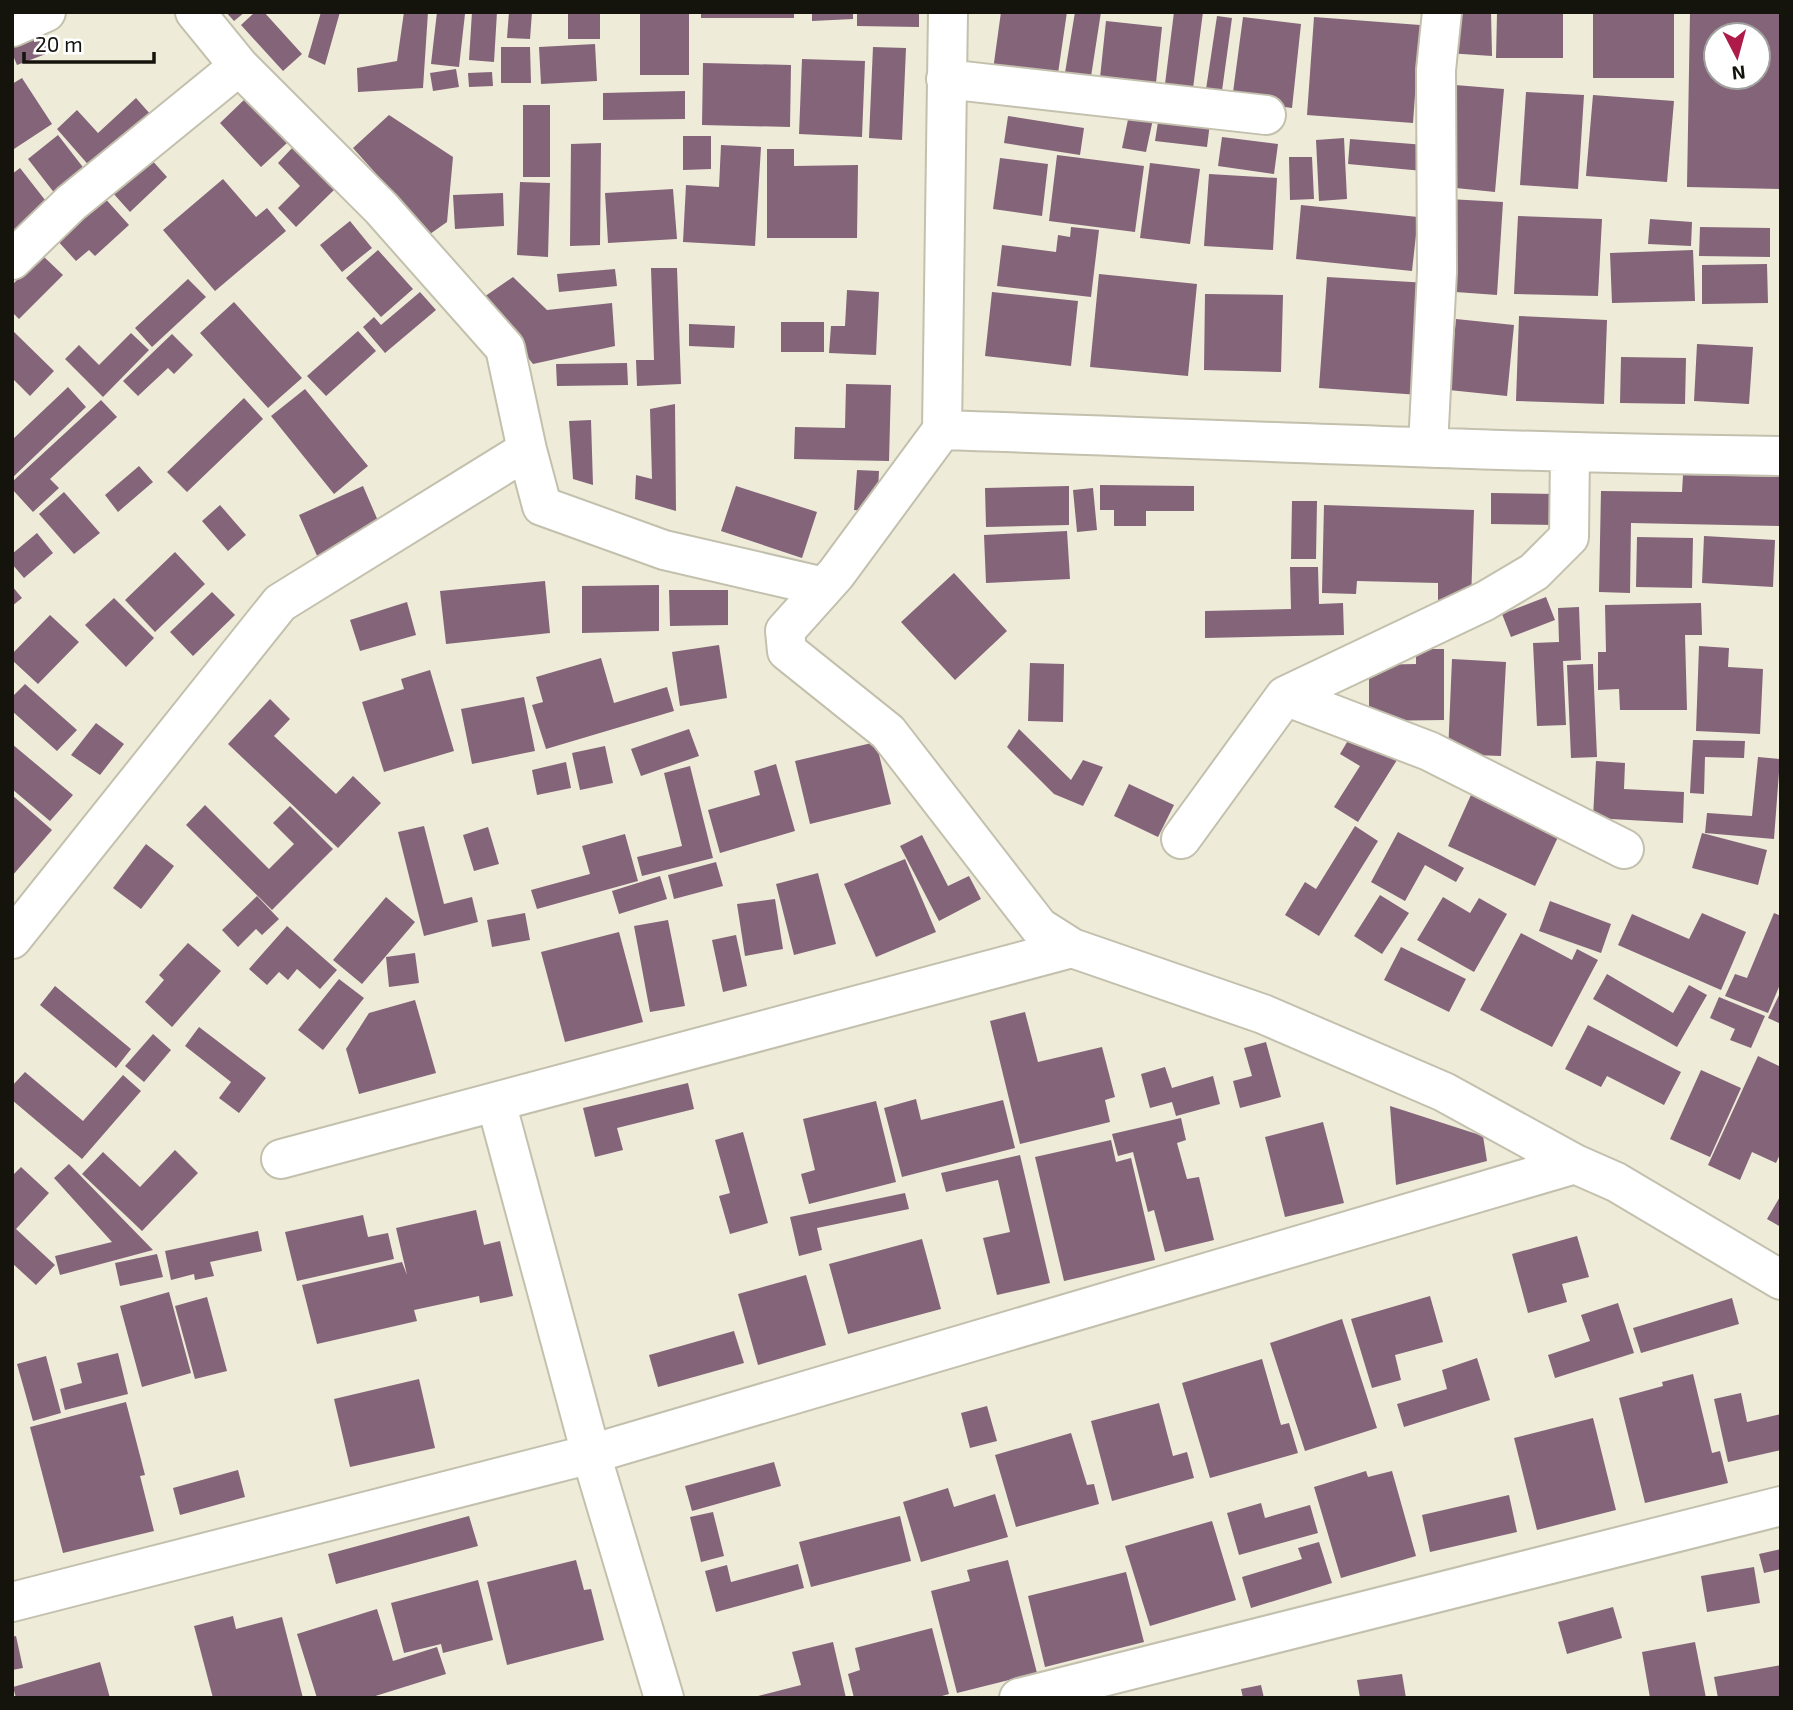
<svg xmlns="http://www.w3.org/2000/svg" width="1793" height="1710" viewBox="0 0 1793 1710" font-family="'Exo 2',sans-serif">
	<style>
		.building { fill: #836479; fill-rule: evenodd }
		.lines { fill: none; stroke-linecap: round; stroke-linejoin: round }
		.minor-casing { stroke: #c3c0ad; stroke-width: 42 }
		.minor { stroke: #fff; stroke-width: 38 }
	</style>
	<rect width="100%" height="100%" fill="#eeebd8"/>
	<!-- building -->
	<path class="building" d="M226,12H245L234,21Z
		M255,12H264L302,54L283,71L241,25Z
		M321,12H340L325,65L308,57Z
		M404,12H428L423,88L358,92L357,68L397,61Z
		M437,12L465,14L459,67L431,64Z
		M472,12H497L494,62L469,60Z
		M509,12H532L530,39L507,38Z
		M568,12H600V39H568Z
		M640,12H689V75H640Z
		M701,12H794V18H701Z
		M812,12H853V19L812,21Z
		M857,12H919V27L857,26Z
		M1001,12H1067L1057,80L993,70Z
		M1075,12H1101L1090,83L1064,79Z
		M1174,12H1203L1192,96L1164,92Z
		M1491,12L1492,56L1447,53L1463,13Z
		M1526,12H1563V58H1496L1497,14Z
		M1593,12H1674V78H1593Z
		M1690,12L1781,13V189L1687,187ZM1716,35H1758V77H1716Z
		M1217,16L1232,18L1221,98L1205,96Z
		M1243,17L1301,24L1292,108L1232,100Z
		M1314,17L1420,25L1413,123L1307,115Z
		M1106,21L1162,27L1155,92L1099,87Z
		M42,29L51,52L17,65L12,53V40Z
		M595,44L597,81L541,84L539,47Z
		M501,47H530L531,83H501Z
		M873,47L906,48L902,140L869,138Z
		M802,59L865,61L862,137L799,134Z
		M703,63L791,65L790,127L702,125Z
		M456,69L459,87L433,91L430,73Z
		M492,72L493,86L469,87L468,73Z
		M22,78L52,124L14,149L12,84Z
		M1455,85L1504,89L1495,192L1446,187Z
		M685,91V119L603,120V93Z
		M1526,92L1584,95L1578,189L1520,185Z
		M1593,95L1674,101L1667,182L1586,176Z
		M136,98L151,115L92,169L57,129L77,110L98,133Z
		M246,98L287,143L261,167L220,123Z
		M523,105H550V177H523Z
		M1160,109L1211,115L1207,147L1155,141Z
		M389,115L453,157L447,222L430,234L353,148Z
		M1129,115L1153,119L1146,152L1122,148Z
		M1008,116L1084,128L1080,155L1004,143Z
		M58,135L89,175L59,199L28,159Z
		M683,136H711V169L683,170Z
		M1222,137L1278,144L1274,174L1218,166Z
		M1344,138L1347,199L1319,201L1316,140Z
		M1350,139L1425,145L1423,171L1348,164Z
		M601,143L600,245L570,246L571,144Z
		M721,145L761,147L755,246L683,242L686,185L719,187Z
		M293,147L335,189L296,227L278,208L300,186L278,163Z
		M767,149H794V166L858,165L857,238H767Z
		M1057,155L1144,166L1135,232L1049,221Z
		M1289,157H1312L1314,199L1290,200Z
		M150,158L167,177L130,212L112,192Z
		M1000,158L1048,164L1042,216L993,209Z
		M1150,163L1200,169L1190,244L1140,238Z
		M20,168L56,214L12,248V174Z
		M1209,174L1277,178L1273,250L1204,246Z
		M223,179L256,217L267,208L286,231L215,291L163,230Z
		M520,182L550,183L548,257L517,255Z
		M673,189L677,239L608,243L605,193Z
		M503,193L504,226L455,229L453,195Z
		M102,195L129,225L95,256L89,250L76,261L56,239Z
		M1448,199L1503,202L1497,295L1442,291Z
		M1301,205L1418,217L1412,271L1296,259Z
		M1518,216L1602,219L1598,296L1514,294Z
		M1650,219L1692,222L1691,246L1648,244Z
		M350,221L372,248L342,272L320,245Z
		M1071,227L1099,230L1091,297L997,286L1002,245L1056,252L1058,235L1070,237Z
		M1700,227L1770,228V257L1699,256Z
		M378,250L413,289L381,317L346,278Z
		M1693,250L1695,301L1612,303L1610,253Z
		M42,255L63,275L19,319L12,312V285Z
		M1767,264L1768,303L1702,304V265Z
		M651,268H677L681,384L637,386L636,360H654Z
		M615,269L617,286L559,292L557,274Z
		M1099,274L1197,284L1188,376L1090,367Z
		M513,277L547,310L612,303L615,346L533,364L481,299Z
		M1327,277L1428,283L1420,395L1319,388Z
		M188,279L206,297L152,347L135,328Z
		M847,290L879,292L876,355L829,353L831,326H845Z
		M420,292L436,310L385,353L363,327L374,317L381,325Z
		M992,292L1078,301L1071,366L985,356Z
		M1205,294L1283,295L1281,372L1204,370Z
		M234,302L302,378L268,408L200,333Z
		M1519,316L1607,320L1604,404L1516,401Z
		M1456,319L1514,325L1507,396L1449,390Z
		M781,322H824V352H781Z
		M689,324L735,326L734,348L689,346Z
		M12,330L54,371L30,396L12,378Z
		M358,331L376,351L326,396L307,376Z
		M131,333L149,350L103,397L65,359L79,345L99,365Z
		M172,334L193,355L174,374L168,368L138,396L123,381Z
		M1697,344L1753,347L1749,404L1694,401Z
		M1621,357L1686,358L1685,404L1620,403Z
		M627,363L628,385L557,386L556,364Z
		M846,384L891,385L889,461L794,459L795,427L845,428Z
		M68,387L86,407L12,478V440Z
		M305,389L368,466L334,494L271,416Z
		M244,398L263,419L187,492L167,472Z
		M101,400L117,417L50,479L59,488L33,512L12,489V482Z
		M675,404L676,511L635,499L636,475L652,479L650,409Z
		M591,420L593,485L573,479L569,421Z
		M139,466L153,482L118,512L105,495Z
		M857,470L879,471L877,512L854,510Z
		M1683,475L1781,477V526L1631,523L1630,593L1599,592L1601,491L1682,492Z
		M1100,485L1194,486V511H1146V526H1114V510H1100Z
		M363,486L382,530L318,558L299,515Z
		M736,486L817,512L802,558L721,531Z
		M1069,486V525L986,527L985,488Z
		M1093,488L1097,530L1077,532L1073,490Z
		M64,492L100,533L74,554L39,514Z
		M1491,493L1556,494V525L1491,524Z
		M1292,501H1317L1316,559H1291Z
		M220,505L246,535L228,551L202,521Z
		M1324,505L1474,510L1471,601L1438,600V583L1357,581L1356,594L1322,593Z
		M1067,531L1070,579L986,583L984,535Z
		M37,533L53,553L24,578L12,564V554Z
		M1704,536L1775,540L1773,587L1702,583Z
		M1637,537L1693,538L1692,588L1636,587Z
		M175,552L205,584L155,632L125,600Z
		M1290,567H1318L1319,604L1343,603L1344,635L1205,638V611L1291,609Z
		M954,573L1007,631L955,680L901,622Z
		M545,581L550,633L446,644L440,591Z
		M659,585V631L582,633V586Z
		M12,586L22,598L12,606Z
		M669,590H728V625L670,626Z
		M212,592L235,615L193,656L170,632Z
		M1546,597L1555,620L1511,637L1502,614Z
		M114,598L154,638L126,667L85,625Z
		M407,602L416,635L360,651L350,620Z
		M1701,603L1702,635H1685L1687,710H1620L1619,689L1598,690V652H1606L1605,605Z
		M1579,607L1581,660L1563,661L1566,725L1537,726L1533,643L1559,642L1558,608Z
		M50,615L79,642L38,684L12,660V654Z
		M719,645L727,698L680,706L672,652Z
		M1699,646L1729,648L1728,667L1763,669L1760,734L1696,731Z
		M1416,649H1444V720L1369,721V665L1416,664Z
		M601,658L614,703L667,687L674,711L546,749L532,705L543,702L536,677Z
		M1452,659L1506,662L1501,756L1448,754Z
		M1030,663L1064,664L1063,722L1028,721Z
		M1593,664L1597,757L1571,758L1567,665Z
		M430,670L454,751L384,772L362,702L404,689L401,679Z
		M25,684L77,730L57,751L12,711V697Z
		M524,697L535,751L472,764L461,709Z
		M270,699L290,719L274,736L336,794L353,776L381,803L338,848L228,744Z
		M96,723L124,744L100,775L71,755Z
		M689,729L699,756L641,776L631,749Z
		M1019,729L1071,780L1083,760L1103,767L1083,806L1054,794L1007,747Z
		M1353,732L1397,760L1358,822L1334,807L1360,766L1340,754Z
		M1693,740L1745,741L1744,758L1705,757L1704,794L1690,793Z
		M876,742L891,804L810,824L795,761Z
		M12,744L73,795L50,821L12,789Z
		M605,746L613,783L580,790L572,753Z
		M1758,757L1780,759L1774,839L1705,833L1707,813L1752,816Z
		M1596,761L1625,763L1624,789L1684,792L1683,823L1593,818Z
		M566,762L571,788L537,795L532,770Z
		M776,764L795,831L720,853L708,810L760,795L754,771Z
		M690,766L713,858L642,876L637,857L682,846L664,773Z
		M1129,784L1174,805L1158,837L1114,816Z
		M12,795L52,830L12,876Z
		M1471,795L1559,835L1535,886L1448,846Z
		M205,805L269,869L294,844L273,823L290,806L333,849L272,910L186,825Z
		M424,826L444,904L472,897L478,922L424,936L398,832Z
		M1355,826L1378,841L1319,936L1285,915L1305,882L1316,889Z
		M488,827L499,864L474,871L463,835Z
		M1398,832L1464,868L1456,882L1425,865L1405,901L1371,882Z
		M1702,833L1767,850L1758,885L1692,868Z
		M625,834L638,881L537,909L531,890L590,874L582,846Z
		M922,835L948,886L969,876L981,899L939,921L900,846Z
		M146,844L174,866L141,909L113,888Z
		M905,859L936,932L876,957L844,884Z
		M716,862L723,886L674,899L668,875Z
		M818,873L836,944L794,955L776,884Z
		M660,876L667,899L619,914L612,891Z
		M1380,895L1409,913L1382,954L1354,936Z
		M257,896L279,919L262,935L256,929L238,947L222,930Z
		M386,897L415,922L362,984L333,960Z
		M1443,897L1470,913L1479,898L1507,914L1474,972L1417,940Z
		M775,899L783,949L745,956L737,904Z
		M1550,901L1611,924L1601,953L1539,931Z
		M525,913L530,940L492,947L487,920Z
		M1702,913L1746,932L1721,990L1618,945L1632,914L1689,939Z
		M1774,913L1781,916V982L1768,1013L1725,996L1735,974L1747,978Z
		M668,920L685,1006L650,1012L634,926Z
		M287,926L337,970L320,989L297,969L288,980L279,972L267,985L249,969Z
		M619,932L643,1022L565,1042L541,952Z
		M1521,933L1572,960L1577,949L1598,960L1552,1047L1480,1010Z
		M736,935L747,986L723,992L712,940Z
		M188,943L221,971L172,1027L145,1002L164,980L159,975Z
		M1401,947L1466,979L1449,1012L1384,980Z
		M415,953L419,983L389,987L386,957Z
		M1607,974L1673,1013L1689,985L1707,995L1677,1047L1593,999Z
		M339,979L364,998L323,1050L298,1030Z
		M55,986L131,1049L116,1068L40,1005Z
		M1781,991V1024L1768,1018Z
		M1719,997L1765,1016L1751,1048L1730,1040L1735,1029L1710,1018Z
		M415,1000L436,1073L359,1094L346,1049L369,1013Z
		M1025,1012L1038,1062L1102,1047L1115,1097L1105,1100L1110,1122L1020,1144L990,1021Z
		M1588,1025L1681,1072L1664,1105L1607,1076L1601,1087L1565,1069Z
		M199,1027L266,1078L239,1113L219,1098L231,1082L185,1046Z
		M153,1034L171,1050L144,1082L125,1066Z
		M1266,1042L1281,1097L1240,1108L1233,1081L1252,1076L1244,1048Z
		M1758,1056L1781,1067V1152L1776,1163L1752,1152L1740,1180L1708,1165Z
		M1165,1067L1172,1088L1213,1076L1220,1104L1176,1116L1172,1102L1150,1108L1141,1074Z
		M1701,1070L1741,1088L1710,1157L1670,1139Z
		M25,1072L83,1121L123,1075L141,1091L82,1159L12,1100V1086Z
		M688,1083L694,1109L617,1128L623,1150L595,1157L583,1108Z
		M916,1099L921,1120L1003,1100L1015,1148L902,1177L884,1108Z
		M876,1101L896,1182L809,1204L801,1174L815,1170L803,1119Z
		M1390,1106L1483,1136L1487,1161L1396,1185Z
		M1181,1118L1186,1140L1177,1143L1187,1179L1199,1177L1214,1240L1165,1252L1154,1210L1148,1212L1133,1152L1118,1156L1112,1134Z
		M1323,1122L1344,1203L1285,1217L1265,1137Z
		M743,1132L768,1223L730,1234L719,1196L730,1193L715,1140Z
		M1111,1140L1116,1162L1131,1158L1155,1260L1064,1281L1035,1157Z
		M175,1150L198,1173L142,1231L82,1174L103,1152L140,1187Z
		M1020,1155L1050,1283L997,1295L983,1238L1010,1232L998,1180L946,1192L941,1173Z
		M69,1164L153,1250L60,1275L55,1256L112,1242L54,1178Z
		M21,1167L49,1193L16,1229L55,1265L36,1285L12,1263V1176Z
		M905,1193L909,1209L817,1228L822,1250L799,1256L790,1217Z
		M1781,1195V1227L1767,1219Z
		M476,1210L484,1245L500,1241L513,1296L480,1303L479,1296L414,1310L417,1321L317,1344L302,1285L402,1262L407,1275L396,1228Z
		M363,1215L368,1237L388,1233L394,1259L297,1281L285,1232Z
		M258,1231L262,1251L210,1262L214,1276L195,1280L194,1274L171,1280L165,1251Z
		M1577,1236L1589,1277L1562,1284L1567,1302L1528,1313L1512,1254Z
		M922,1239L941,1309L848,1334L829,1264Z
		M157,1254L163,1277L120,1286L115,1263Z
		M806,1275L826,1345L758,1365L738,1294Z
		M169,1292L191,1373L142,1387L120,1306Z
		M1430,1296L1443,1342L1395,1355L1401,1380L1372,1388L1351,1319Z
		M207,1297L227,1371L195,1379L175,1306Z
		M1732,1298L1739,1324L1641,1353L1633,1328Z
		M1618,1303L1634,1353L1555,1378L1548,1355L1590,1341L1581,1315Z
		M1342,1319L1377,1428L1305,1451L1270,1343Z
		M734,1331L744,1363L658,1387L649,1355Z
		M118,1353L128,1394L65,1410L60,1389L82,1383L77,1363Z
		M46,1356L61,1413L33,1421L17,1364Z
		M1477,1358L1490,1400L1404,1427L1397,1404L1447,1389L1442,1370Z
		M1262,1359L1281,1425L1289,1423L1298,1453L1210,1478L1182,1383Z
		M1693,1374L1712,1453L1720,1451L1728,1483L1645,1503L1619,1398L1663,1386L1662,1382Z
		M419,1379L435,1448L350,1467L334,1399Z
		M1741,1393L1747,1422L1781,1414V1450L1728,1462L1714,1399Z
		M126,1402L145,1475L140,1476L154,1531L63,1553L30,1427Z
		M1159,1403L1173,1456L1187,1452L1194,1478L1112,1501L1091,1421Z
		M987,1406L997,1441L970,1448L961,1413Z
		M1593,1418L1616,1510L1537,1530L1514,1438Z
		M1071,1433L1087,1485L1094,1484L1099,1504L1016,1527L995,1455Z
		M774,1462L781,1486L692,1511L685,1486Z
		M238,1470L245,1497L180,1515L173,1488Z
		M1366,1471L1368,1477L1392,1471L1416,1556L1341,1578L1314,1487Z
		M948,1488L954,1507L995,1494L1008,1537L921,1562L903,1502Z
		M1509,1495L1517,1532L1430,1552L1422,1515Z
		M1261,1503L1265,1518L1310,1505L1318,1533L1239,1555L1227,1513Z
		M713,1512L724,1556L701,1562L690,1517Z
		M469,1516L478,1546L336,1584L328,1554Z
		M900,1516L911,1561L811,1587L799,1542Z
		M1212,1521L1236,1600L1150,1626L1125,1546Z
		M1319,1542L1332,1583L1251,1608L1242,1577L1302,1559L1298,1548Z
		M1781,1549V1569L1764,1573L1759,1554Z
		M576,1560L584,1590L591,1589L604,1640L507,1665L487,1582Z
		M1008,1560L1037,1673L957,1693L931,1591L970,1581L967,1570Z
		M798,1564L804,1588L716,1612L705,1571L727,1565L731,1582Z
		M1754,1567L1760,1603L1707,1612L1701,1576Z
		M1126,1572L1144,1642L1045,1667L1028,1596Z
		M478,1580L493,1640L443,1653L441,1644L404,1653L391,1603Z
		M1613,1607L1622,1638L1567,1654L1558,1622Z
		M377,1609L393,1661L437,1647L446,1674L369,1698H317L297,1634Z
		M233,1616L236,1629L282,1617L303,1698H213L194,1626Z
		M932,1628L949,1694L935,1698H854L848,1674L860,1670L855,1648Z
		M16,1636L23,1668L12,1670V1637Z
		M833,1642L846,1698H750L801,1685L792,1652Z
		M1695,1642L1706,1698H1650L1642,1652Z
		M100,1662L110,1698H16L13,1687Z
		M1781,1665V1698H1718L1714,1677Z
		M1402,1674L1406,1698H1360L1357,1680Z
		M1261,1685L1264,1698H1243L1241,1689Z"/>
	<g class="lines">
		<!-- minor casing -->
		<g class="minor-casing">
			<path id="minor" d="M195,12L239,66L381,208L505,348L527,450L542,506L664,550L824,587
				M948,12L942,430L836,574L785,631L787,651L888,732L1039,927L1072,948L1263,1014L1444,1092L1575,1164L1616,1182L1781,1280
				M12,27L46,12
				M946,79L1266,115
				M12,260L71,203L239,66
				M942,430C1222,439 1501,453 1781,456
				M1428,446L1437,272L1436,70L1442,12
				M1285,696L1429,751L1624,849
				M1181,839L1285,696L1485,601L1534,572L1569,537L1570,453
				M12,939L280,603L527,450
				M496,1102L591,1454L664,1698
				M281,1159L1072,948
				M12,1602L591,1454L1575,1164
				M1019,1698L1781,1506"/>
		</g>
		<!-- minor -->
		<use href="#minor" class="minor"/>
	</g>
	<!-- border -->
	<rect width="1793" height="1710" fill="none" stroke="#14130c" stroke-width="28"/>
	<!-- north arrow -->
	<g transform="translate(1737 56) rotate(174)"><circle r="33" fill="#ffffff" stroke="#a1a19e" stroke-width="2"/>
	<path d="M0-5L12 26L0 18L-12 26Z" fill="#ae1b48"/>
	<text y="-10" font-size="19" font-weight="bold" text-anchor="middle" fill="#14130c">N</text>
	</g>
	<!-- scale -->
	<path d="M24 52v10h130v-10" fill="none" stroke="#14130c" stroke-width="3.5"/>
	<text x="35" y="52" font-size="21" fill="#14130c" stroke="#ffffff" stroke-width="5" paint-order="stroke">20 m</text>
</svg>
